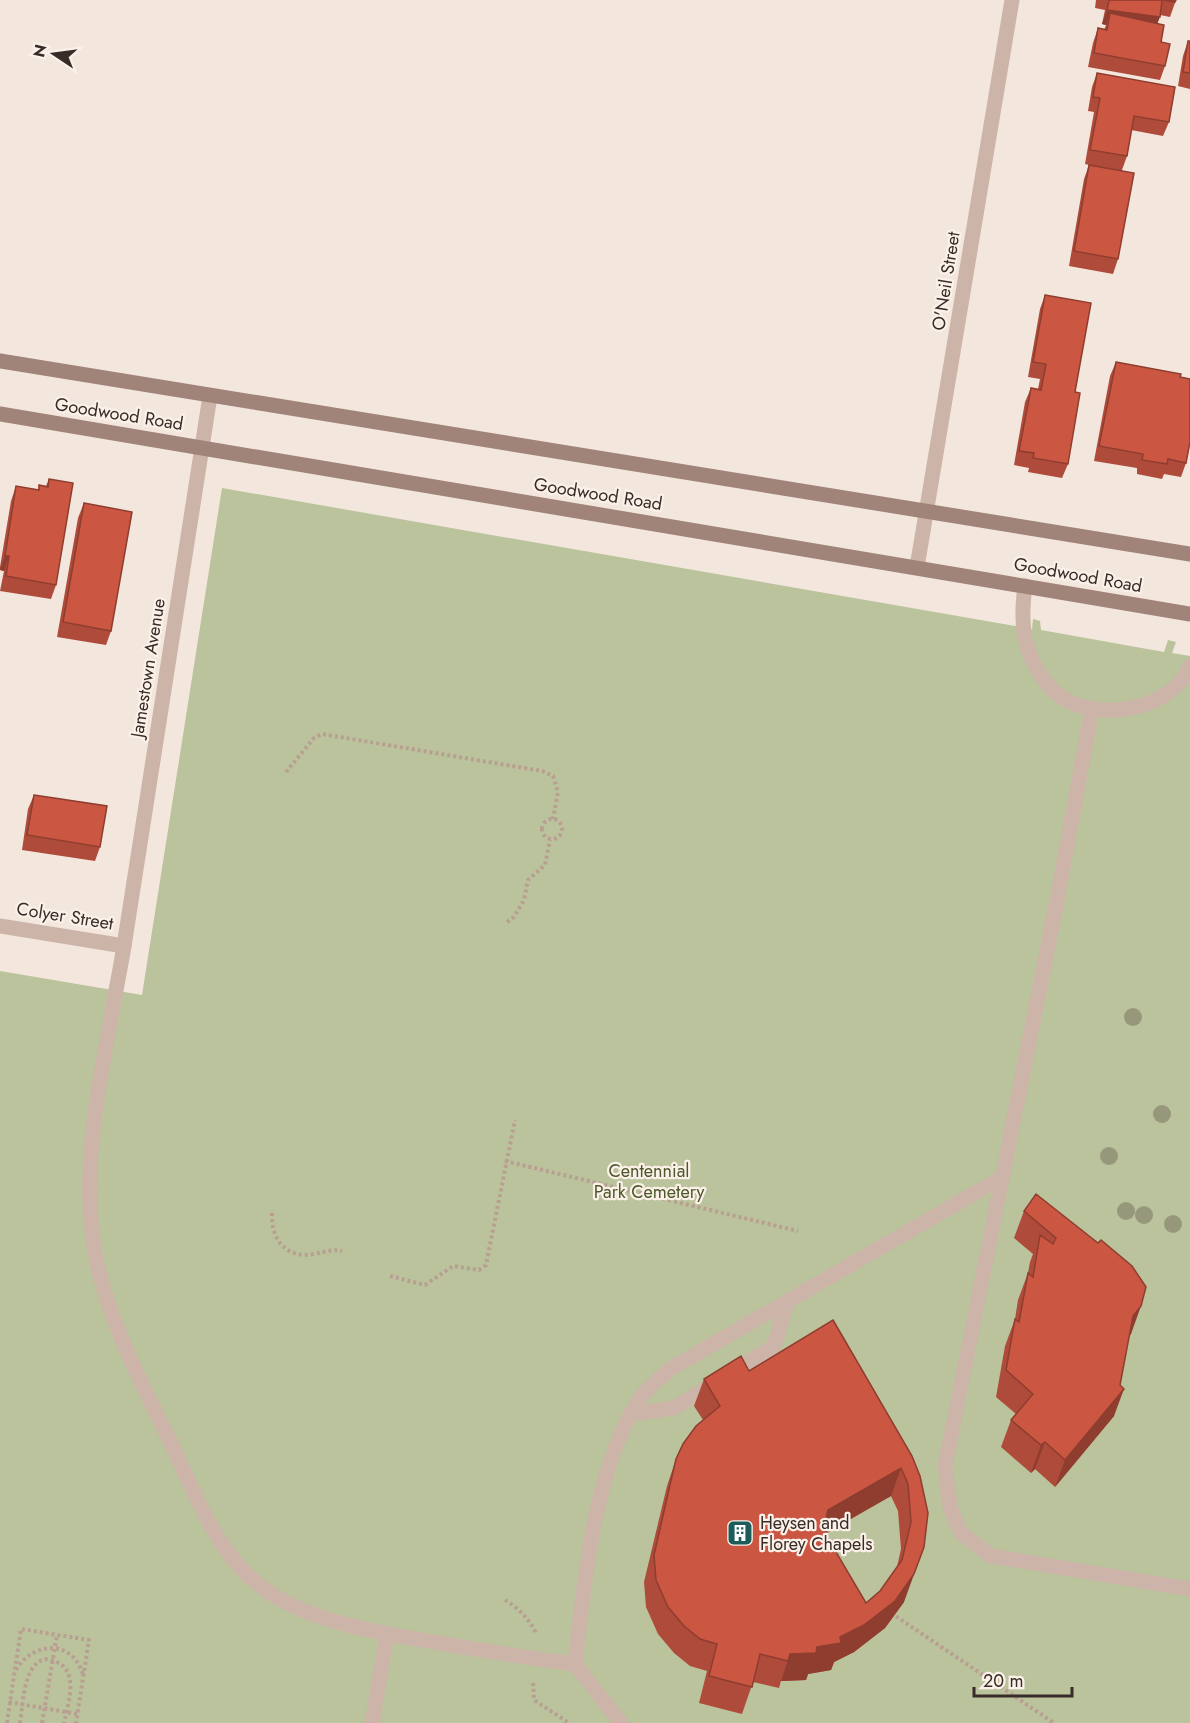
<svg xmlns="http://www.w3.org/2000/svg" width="1190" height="1723" viewBox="0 0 1190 1723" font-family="Jost,sans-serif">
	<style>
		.green { fill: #bac39c }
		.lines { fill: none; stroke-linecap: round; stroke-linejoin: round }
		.path { stroke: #b89f92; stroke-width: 4; stroke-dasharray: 3 3; stroke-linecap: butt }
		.lane { stroke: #ccb5a8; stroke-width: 15 }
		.street { stroke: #ccb5a8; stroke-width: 15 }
		.secondary { stroke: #a08379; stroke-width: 15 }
		.tree { fill: #97987b }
		.wall { fill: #af4b3a; fill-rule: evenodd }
		.shaded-wall { fill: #8e3d2f }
		.building { fill: #cb5743; stroke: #8e3d2f; stroke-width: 1.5; fill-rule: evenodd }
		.labels { text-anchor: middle; stroke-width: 4.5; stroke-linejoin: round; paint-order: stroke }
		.street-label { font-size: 18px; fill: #392c28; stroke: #fbf1e9 }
		.park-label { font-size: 18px; fill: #4c582b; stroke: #fbf1e9 }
		.poi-label { font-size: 18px; fill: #392c28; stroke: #fbf1e9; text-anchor: start }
	</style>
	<rect width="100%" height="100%" fill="#f3e6dd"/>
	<!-- green -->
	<path class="green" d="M222,488L1032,629L1033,619L1040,621L1041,630L1164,652L1168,640L1176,642L1172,653L1190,656V1723H0V971L142,995Z"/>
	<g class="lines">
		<!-- path -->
		<path class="path" d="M286,772L314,738L322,734L542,771L553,776L558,792L553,819
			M542 829a10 10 0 1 1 20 0a10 10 0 1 1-20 0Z
			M507,922L514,917L524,900L528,880L545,865L550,840
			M505,1161L798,1231
			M272,1213C271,1239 285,1259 314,1254C325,1252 331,1249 342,1251
			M390,1276L425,1285L453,1266L479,1270L486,1265L515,1120
			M505,1600C519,1608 530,1620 537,1635
			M891,1613L1054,1723
			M16,1670C33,1641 73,1639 83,1675
			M533,1683L534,1700L569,1723
			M9,1702L77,1714
			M7,1723L21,1629L89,1640L76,1723
			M20,1723C23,1704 23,1665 45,1659C81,1663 70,1697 64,1723
			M42,1723L57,1635"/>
		<!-- lane -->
		<path class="lane" d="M1025,586C1020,624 1022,653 1048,685C1081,726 1170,715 1190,666
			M1092,708L1055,911L945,1466L950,1507L961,1533L991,1556L1190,1589
			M124,946C108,1042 76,1162 96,1258C110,1328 147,1392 177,1456C200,1506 222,1562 270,1593C319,1625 387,1634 445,1644C488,1651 532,1659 575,1664
			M632,1414L674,1408L774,1346L787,1302
			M372,1723L387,1634
			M621,1723L575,1664C584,1583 594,1466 641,1397C648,1387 661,1378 670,1369L1001,1178"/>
		<!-- street -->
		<path class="street" d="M917,567L1012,0
			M0,926L124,946L210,396"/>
		<!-- secondary -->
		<path class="secondary" d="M0,361L1190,554
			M0,414L1190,614"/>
	</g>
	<!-- trees -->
	<g class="tree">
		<circle cx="1133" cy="1017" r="9"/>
		<circle cx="1162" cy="1114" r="9"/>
		<circle cx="1109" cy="1156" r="9"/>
		<circle cx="1126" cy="1211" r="9"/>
		<circle cx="1144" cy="1215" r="9"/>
		<circle cx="1173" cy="1224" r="9"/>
	</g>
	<!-- wall -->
	<path class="wall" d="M1096,0H1176L1170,17L1160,15L1157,24L1165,66L1160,80L1088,67L1093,43L1098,28L1104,30L1106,25L1102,24L1105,10L1095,8Z
		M1188,41H1190V89L1178,86L1183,56Z
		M1097,73L1169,122L1163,136L1131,130L1127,156L1122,170L1118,259L1113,274L1069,266L1084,179L1089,165L1085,164L1094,112L1088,111L1092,87Z
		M1045,295L1075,392L1068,464L1062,478L1028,472L1029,468L1014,465L1025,402L1031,388L1038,389L1040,379L1028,377L1040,309Z
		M1116,362L1180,377L1186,463L1181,477L1164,474L1162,479L1137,474V468L1094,461L1110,376Z
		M49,479L56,585L51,599L0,591L4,571L0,570V567L11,501L16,486L38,490L39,485L46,486Z
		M84,503L111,631L106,645L57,637L78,518Z
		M34,795L100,847L95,861L22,850L28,809Z
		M1036,1194L1131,1334L1129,1336L1114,1416L1055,1487L1035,1469L1031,1473L1001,1447L1011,1420L1016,1414L996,1397L1005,1346L1015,1319L1018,1300L1028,1273L1030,1262L1033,1254L1014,1238L1024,1211Z
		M749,1371L920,1476L904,1602L885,1628L854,1652L834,1662L831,1670L808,1674L806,1680L781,1681L779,1688L753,1682L742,1714L699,1703L707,1671L690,1666L674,1653L658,1634L646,1607L644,1582L667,1486L676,1459L703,1420L694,1406L704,1379ZM891,1496L898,1511L901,1549L897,1567L880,1591L866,1603L825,1534Z"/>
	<!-- shaded-wall -->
	<path class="shaded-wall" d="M1107,10L1160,17L1154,32L1110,13L1106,25L1102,24Z
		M5,556H9L4,571L0,570Z
		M1141,1306L1131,1334L1123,1343L1133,1316Z
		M1124,1389L1114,1416L1055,1487L1065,1460Z
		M1045,1442L1035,1469L1031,1473L1041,1445Z
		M901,1468L891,1496L818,1537L828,1510Z
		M924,1547L904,1602L885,1628L854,1652L834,1662L831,1670L808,1674L806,1680L781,1681L790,1654L817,1647L840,1637Z"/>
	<!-- building -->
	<path class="building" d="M1109,0H1162L1160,17L1107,10Z
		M1163,0H1176L1175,2Z
		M1110,13L1164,25L1161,42L1170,44L1165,66L1094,53L1098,28L1107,30Z
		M1188,41H1190V73L1183,72Z
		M1097,73L1175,87L1169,122L1134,116L1127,156L1090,150L1100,98L1093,97Z
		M1089,165L1134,173L1118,259L1074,251Z
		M1045,295L1091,303L1075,392L1080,393L1068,464L1033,458L1034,453L1019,451L1031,388L1041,390L1046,364L1033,362Z
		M1116,362L1181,374L1180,377L1190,379V442L1186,463L1168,459L1167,464L1142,460L1143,454L1099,446Z
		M49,479L73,483L56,585L6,576L9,556H5L16,486L39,490V485L48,487Z
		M84,503L132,512L111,631L63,622Z
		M34,795L107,806L100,847L27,835Z
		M1036,1194L1098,1243L1101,1240L1132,1266L1146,1287L1141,1306L1133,1316L1120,1385L1124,1389L1065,1460L1045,1442L1041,1445L1011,1420L1033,1394L1006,1370L1015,1319L1019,1322L1028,1273L1033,1277L1040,1235L1053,1244L1056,1238L1024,1211Z
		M833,1320L912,1456L920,1476L928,1513L924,1547L914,1574L895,1601L864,1625L840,1637L841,1643L817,1647L816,1653L790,1654L788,1661L760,1654L752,1687L709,1676L717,1644L700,1639L684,1626L668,1607L656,1580L654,1555L676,1459L683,1444L696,1426L720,1406L704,1379L741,1356L749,1371ZM901,1468L908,1484L911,1522L902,1560L880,1591L866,1603L823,1530L828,1510Z"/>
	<!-- icons -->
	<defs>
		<g id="building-square" transform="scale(1.35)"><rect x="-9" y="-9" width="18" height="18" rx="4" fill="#1c5c5a" stroke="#fbf1e9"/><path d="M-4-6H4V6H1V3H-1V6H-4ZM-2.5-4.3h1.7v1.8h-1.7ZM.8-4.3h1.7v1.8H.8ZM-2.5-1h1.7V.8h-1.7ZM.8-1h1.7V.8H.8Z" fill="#fff"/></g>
	</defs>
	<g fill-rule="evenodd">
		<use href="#building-square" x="740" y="1533"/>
	</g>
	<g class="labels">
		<!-- street labels -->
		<g class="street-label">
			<text transform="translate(946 281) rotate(-81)" y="6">O'Neil Street</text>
			<text transform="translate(119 414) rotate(9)" y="6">Goodwood Road</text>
			<text transform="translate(598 494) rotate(9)" y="6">Goodwood Road</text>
			<text transform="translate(1078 575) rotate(10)" y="6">Goodwood Road</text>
			<text transform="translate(148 668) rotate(-81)" y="6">Jamestown Avenue</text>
			<text transform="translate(65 916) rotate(9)" y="6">Colyer Street</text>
		</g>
		<!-- park labels -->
		<g class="park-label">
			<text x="649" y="1177">Centennial<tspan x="649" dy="21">Park Cemetery</tspan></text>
		</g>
		<!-- poi labels -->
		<g class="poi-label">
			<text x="760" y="1529">Heysen and<tspan x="760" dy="21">Florey Chapels</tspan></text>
		</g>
	</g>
	<!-- north arrow -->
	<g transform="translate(54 54) rotate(283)" stroke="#fbf1e9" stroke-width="4.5" paint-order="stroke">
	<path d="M0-4.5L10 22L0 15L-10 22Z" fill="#392c28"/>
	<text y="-9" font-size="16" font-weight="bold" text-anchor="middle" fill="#392c28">N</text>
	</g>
	<!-- scale -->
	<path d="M974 1687v9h98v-9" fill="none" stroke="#392c28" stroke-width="3"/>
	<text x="983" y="1687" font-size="18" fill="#392c28" stroke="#fbf1e9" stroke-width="4.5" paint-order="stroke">20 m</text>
</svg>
